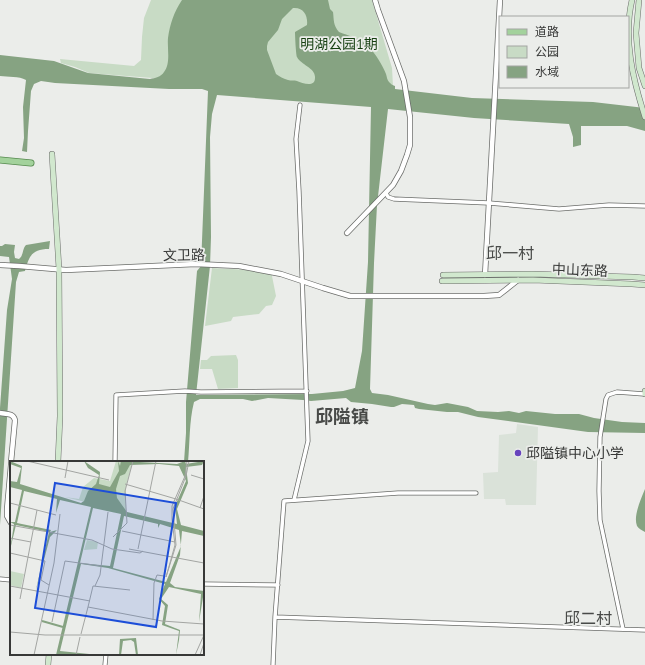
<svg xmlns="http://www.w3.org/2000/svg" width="645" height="665" viewBox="0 0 645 665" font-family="'PT Sans','Noto Sans SC',sans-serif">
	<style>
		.built { fill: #dae2d9 }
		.green { fill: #c8dbc5 }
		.water { fill: #86a382; fill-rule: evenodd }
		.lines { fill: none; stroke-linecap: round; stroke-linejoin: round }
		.minor-casing { stroke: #6b6d6a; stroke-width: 5 }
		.tertiary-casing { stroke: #6b6d6a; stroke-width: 6 }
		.secondary-casing { stroke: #6b6d6a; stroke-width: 6 }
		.primary-casing { stroke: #55894e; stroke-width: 7 }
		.minor { stroke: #fff; stroke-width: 3.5 }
		.tertiary { stroke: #fff; stroke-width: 4.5 }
		.secondary { stroke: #d1e8ce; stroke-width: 5 }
		.primary { stroke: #a3d29c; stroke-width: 5.5 }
		.poi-dot { fill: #6744bd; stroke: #ebedea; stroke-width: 1.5 }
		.labels { text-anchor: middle; stroke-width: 3.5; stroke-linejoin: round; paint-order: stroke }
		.park-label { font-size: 14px; fill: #153f10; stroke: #ebedea }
		.street-label { font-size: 14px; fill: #373837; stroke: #ebedea }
		.poi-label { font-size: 14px; fill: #373837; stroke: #ebedea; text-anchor: start }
		.quarter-label { font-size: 16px; fill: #484a48; stroke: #ebedea }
		.district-label { font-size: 18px; font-weight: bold; fill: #484a48; stroke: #ebedea }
		.inset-river { fill: none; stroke: #86a382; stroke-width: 2 }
		.inset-road { fill: none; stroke: #a3a5a2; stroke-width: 1 }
		.view { fill: #1d4ed8; fill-opacity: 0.15; stroke: #1d4ed8; stroke-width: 2 }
		.inset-edge { fill: none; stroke: #373837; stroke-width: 2 }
	</style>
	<rect width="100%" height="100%" fill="#ebedea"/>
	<!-- built -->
	<path class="built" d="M517,424L538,427L536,505H506L505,499H484L483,473L498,472L499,435L516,433Z"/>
	<!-- green -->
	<path class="green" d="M151,0H372L392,68L393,86L274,87L126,76L89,73L75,67L61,63L60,59L134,66L141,60L142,37L144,18Z
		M212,268L271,271L276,296L272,305L266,306L259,314L233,317L231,321L205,326Z
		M236,355L238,360V388L218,389L212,369H200L201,360H207L211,356Z"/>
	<!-- water -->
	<path class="water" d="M182,0H328L330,9L333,12C334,20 333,25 339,32C349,36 361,38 369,47C375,53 383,66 386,74C387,77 387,80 389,82C391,84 392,85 395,86V89L472,98L593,102L645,108V131L627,126H581V145L573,147V137L569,124L474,118L388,109L377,205L374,263L370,389L372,393L388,395L428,404L435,405L447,403L468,407L477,411L498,412L509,411L519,413L526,411L555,414H579L594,418L622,422L645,423V433L588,432L478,417L458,412H447L419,409L415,408L414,405L402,404L394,407H391L372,404L351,402L346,398L311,401L303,400L268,398L252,401L243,399H200L194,402C189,422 190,442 188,462H184L186,433V402L196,283L197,271L201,266L208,91L202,89H169L55,83L41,81L34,84L31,91L28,131L27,152L22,151L24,138L23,107L26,80C19,76 8,77 0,76V55L54,61L88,73L150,79C155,78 161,77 164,72C171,63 167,49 168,38C170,24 174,12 182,0ZM293,8C304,7 308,16 307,25L295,32C295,35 296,55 297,57C301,65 316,68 315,78C315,88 302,83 297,81C294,80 291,81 288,80C284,79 280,77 276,74L267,50V46L268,42L278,30L282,19ZM217,95L371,107L368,262L362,351L355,388L343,391L312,394L196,395L210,266L211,237L210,137L212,114Z
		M50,241L49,249C32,249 29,256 25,271L19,272L16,282L0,525V408L7,310L12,279L9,257L0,256V246H2L5,244L15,245L14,252L15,258L19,259C24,255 22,249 26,245Z
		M645,489V532C642,530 639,529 637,526C633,516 641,499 645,489Z"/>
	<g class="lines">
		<!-- minor casing -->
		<g class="minor-casing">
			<path id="minor" d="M386,193L388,197L394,199L489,203L559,209L609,205L645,206
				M115,462L116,395L185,391L201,392L307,391
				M476,493H398L284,501L275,617L645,630
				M294,500L308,441L299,191L296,139L300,105
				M0,579L11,580
				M203,584L278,585
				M623,629L600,520L599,491L600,437L606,399L608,395L617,392L644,394
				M105,665L106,654
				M273,665L275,617"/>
		</g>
		<!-- tertiary casing -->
		<g class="tertiary-casing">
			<path id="tertiary" d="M347,233L393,185L401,171L407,155L410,145V117L404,81L378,10L375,0
				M0,265L19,266L66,270L196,264L239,266L281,274L323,288L350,296H484L499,295L518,280
				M485,275L500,0
				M0,413C7,414 13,413 15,420L11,462
				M11,465L7,509V516L11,523"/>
		</g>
		<!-- secondary casing -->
		<g class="secondary-casing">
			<path id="secondary" d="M632,0C623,39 633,80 645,117
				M639,0L636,33L639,68L645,86
				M52,154L59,269L60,416L58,462
				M443,275L532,274L633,277L645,278
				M442,281L533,280L632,284L645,285
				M645,391V394
				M48,665L49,654"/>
		</g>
		<!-- primary casing -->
		<g class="primary-casing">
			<path id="primary" d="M0,160L31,163"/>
		</g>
		<!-- minor -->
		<use href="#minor" class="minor"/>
		<!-- tertiary -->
		<use href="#tertiary" class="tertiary"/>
		<!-- secondary -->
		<use href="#secondary" class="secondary"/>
		<!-- primary -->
		<use href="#primary" class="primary"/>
	</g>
	<!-- markers -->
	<circle class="poi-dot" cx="518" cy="453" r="4"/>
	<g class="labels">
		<!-- park labels -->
		<g class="park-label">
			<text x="339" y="49">明湖公园1期</text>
		</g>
		<!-- street labels -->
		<g class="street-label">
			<text transform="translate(184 255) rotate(-1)" y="5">文卫路</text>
			<text transform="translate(580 270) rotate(2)" y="5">中山东路</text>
		</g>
		<!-- poi labels -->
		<g class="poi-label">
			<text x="526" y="458">邱隘镇中心小学</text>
		</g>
		<!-- quarter labels -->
		<g class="quarter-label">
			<text x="510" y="259">邱一村</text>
			<text x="588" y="624">邱二村</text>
		</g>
		<!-- district labels -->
		<g class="district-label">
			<text x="342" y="423">邱隘镇</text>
		</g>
	</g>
	<!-- overview -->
	<g transform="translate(10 461)">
		<rect width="194" height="194" fill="#ebedea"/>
		<path d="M106,0H123L116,25V51L55,36L69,38L73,26L84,17L100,20ZM77,79L88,81L87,88L74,89ZM0,110L14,113L11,127L0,124Z" fill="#c8dbc5"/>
		<path d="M0,0L12,5L10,23L71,42L74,40L78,30L86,23L89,14L78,7L74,0L90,11L89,23L100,26L109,10L108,0L110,5L111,0L167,3L175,0L176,3L194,0L192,4L176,6L178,22L167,48L171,64L194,70V75L172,70L170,94L160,122L165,126L194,130L189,161L191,133L159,126L151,138L158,144L155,163L170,169L169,179L166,194L169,170L152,164L155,145L149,138L155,123L98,107L71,103L50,190L89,194H46L81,46L50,39L46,52L47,38L14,30L7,62L41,69L40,71L47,69L40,76L25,133L39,71L6,64L0,89L4,63L0,61H5L12,29L0,26V20L7,21L11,7L0,3ZM149,3L169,5L176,20L165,45L167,63L117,51L107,37L106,28L110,15L115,13L120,4ZM83,47L111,53L100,105L70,102ZM114,55L148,63V67L150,63L169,69L171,85L156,121L103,107ZM126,177L128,194H126L124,181L121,179L113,180L111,194H109L110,178Z" fill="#86a382" fill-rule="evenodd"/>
		<path class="inset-river" d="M32,160L53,166"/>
		<path class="inset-road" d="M17,0L99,19M177,0L175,15L162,45V58L165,84L156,116L166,84L163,48L176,15L179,0M181,14L194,18M55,17L58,0M115,23L166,38M166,38L194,48M0,42L46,54M190,47L194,35M0,64L82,79L102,88L130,92L133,90M112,70L165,81M103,76L117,62L115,30L123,0M0,77L21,81M119,88L194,102M128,88L146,0M0,92L35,100L31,119L39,124M0,125L80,140M85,125L90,114L98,51M120,129L83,125L78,146L152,160L194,163M10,138L27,49M143,159L144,122L147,114L154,115M42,161L55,100L91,105M0,171L35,174H194M71,173L78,146M24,194L44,102L50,53M66,194L70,176M185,194L194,174M190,194L194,182"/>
		<path class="view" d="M45,22L166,42L146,166L25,147Z"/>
		<rect width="194" height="194" class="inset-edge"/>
	</g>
	<!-- legend -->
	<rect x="499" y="16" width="130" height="72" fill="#ebedea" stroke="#a3a5a2"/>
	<rect x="507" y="29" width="20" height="6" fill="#a3d29c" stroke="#a3a5a2"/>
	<text x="535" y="36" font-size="12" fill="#373837">道路</text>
	<rect x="507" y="46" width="20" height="12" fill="#c8dbc5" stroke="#a3a5a2"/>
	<text x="535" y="56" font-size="12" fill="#373837">公园</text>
	<rect x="507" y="66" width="20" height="12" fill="#86a382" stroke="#a3a5a2"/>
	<text x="535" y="76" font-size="12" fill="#373837">水域</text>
</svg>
